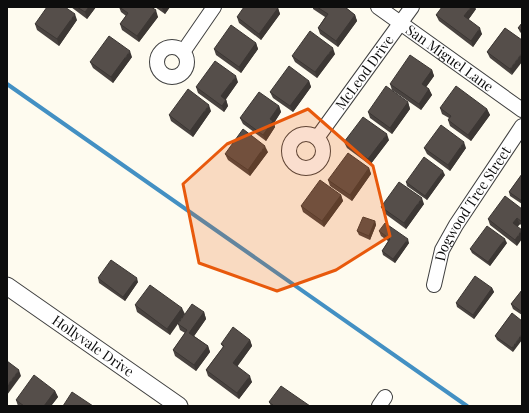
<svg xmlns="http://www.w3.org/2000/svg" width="529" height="413" viewBox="0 0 529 413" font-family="'Playfair Display',serif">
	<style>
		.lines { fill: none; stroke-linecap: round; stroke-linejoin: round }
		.stream { stroke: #4390c3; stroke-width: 4 }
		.minor-casing { stroke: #404040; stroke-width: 16 }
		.tertiary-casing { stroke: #404040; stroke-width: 19 }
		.minor { stroke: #fff; stroke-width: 14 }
		.tertiary { stroke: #fff; stroke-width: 17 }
		.wall { fill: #494340 }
		.shaded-wall { fill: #3c3734 }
		.building { fill: #554e4a; stroke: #3c3734 }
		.marked { fill: #e8590c; fill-opacity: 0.2; stroke: #e8590c; stroke-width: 3; stroke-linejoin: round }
		.labels { text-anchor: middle; stroke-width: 4; stroke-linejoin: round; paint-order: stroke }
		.street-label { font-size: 14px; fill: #0d0d0d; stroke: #fff }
	</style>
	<rect width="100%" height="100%" fill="#fefbef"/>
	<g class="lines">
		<!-- stream -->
		<path class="stream" d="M7,84L467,406"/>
		<!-- minor casing -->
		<g class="minor-casing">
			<g id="minor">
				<path id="s1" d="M378,7L522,110"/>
				<circle cx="172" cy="62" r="15"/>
				<path d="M183,52L214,7"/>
				<circle cx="306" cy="151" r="17"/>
				<path id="s2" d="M317,138L412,7"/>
				<path id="s3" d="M434,285L442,250L456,225L522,126"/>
				<path d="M379,406L385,397"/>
			</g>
		</g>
		<!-- tertiary casing -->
		<g class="tertiary-casing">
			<g id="tertiary">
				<path id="s4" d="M7,286L179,406"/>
			</g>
		</g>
		<!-- minor -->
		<use href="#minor" class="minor"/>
		<!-- tertiary -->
		<use href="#tertiary" class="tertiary"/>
	</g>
	<!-- wall -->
	<path class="wall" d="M71,7H96L87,19Z
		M119,7H151L158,17L139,42L122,30L120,24L126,16L121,12Z
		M155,7H170L165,14Z
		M313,7H345L355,15L357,21L338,47L320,34L318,28L325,17L313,9Z
		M278,8L280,14L261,40L239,23L237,17Z
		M476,9L468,20L482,34L473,47L439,21L436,15Z
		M77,20L59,46L37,30L35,24Z
		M522,23V34L520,32L518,28Z
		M505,28L512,75L490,58L487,52Z
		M256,43L258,49L241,73L216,55L214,49Z
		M335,54L317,78L295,62L292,56Z
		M132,57L113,83L93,68L90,62Z
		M432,70L434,76L426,87L429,89L432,95L421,110L392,90L390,84Z
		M309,81L311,87L293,112L273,98L270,92Z
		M238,82L226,99L228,106L224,112L198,93L196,87Z
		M408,102L410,109L392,134L370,118L368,112Z
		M279,106L281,112L274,123L275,127L266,141L243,124L240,118Z
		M440,108L487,109L490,115L471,141L450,126L448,120L449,118L442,114Z
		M211,111L193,137L171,121L169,115Z
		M389,140L370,165L347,148L344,142Z
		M424,148H466L450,171L427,154Z
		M268,152L250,176L228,160L225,154Z
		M369,168L371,174L352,201L330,186L328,180Z
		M522,174V204L510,196L509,192Z
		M445,175L427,200L407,186L406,182Z
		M341,195L343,201L324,227L303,212L301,206Z
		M424,204L406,229L384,213L381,207Z
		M522,209V226L520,224L517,227V246L490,225L488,219Z
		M375,221L376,225L370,240L359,235L357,231Z
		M379,231L409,243L395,263L383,255L382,251L388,241L381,236Z
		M507,243L490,266L472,253L470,249Z
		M98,278L138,282L125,301L99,283Z
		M492,288L494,292L474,319L457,307L456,303Z
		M522,290V315L513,309L511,304Z
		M135,305L182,308L170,335L137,312Z
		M204,312L206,319L194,336L208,346L210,352L196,371L175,356L173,350L185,333L180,330L178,324Z
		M512,313L513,352L497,340L495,336Z
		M250,340L252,346L237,367L252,382L239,399L208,376L206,370L223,347L221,344Z
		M55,391L58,397L51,406H18L16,400Z
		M269,402L310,406H271Z"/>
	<!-- shaded-wall -->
	<path class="shaded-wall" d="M89,7H96L87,19L85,12Z
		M163,7H170L165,14L162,8Z
		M471,7H475L476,9L466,23L464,16Z
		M278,8L280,14L261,40L259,34Z
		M156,10L158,17L139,42L137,36Z
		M75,14L77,20L59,46L57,39Z
		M355,15L357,21L338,47L336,41Z
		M480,28L482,34L473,47L471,41Z
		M256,43L258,49L241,73L239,67Z
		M333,48L335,54L317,78L315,72Z
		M130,51L132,57L113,83L111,77Z
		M522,53V62L512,75L510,69Z
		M432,70L434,76L424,90L422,84Z
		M236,76L238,82L224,102L221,96Z
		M309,81L311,87L293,112L290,106Z
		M429,89L432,95L421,110L419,104Z
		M226,100L228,106L224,112L222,106Z
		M408,102L410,109L392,134L390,128Z
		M209,105L211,111L193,137L190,131Z
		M279,106L281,112L274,123L275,127L266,141L263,135L270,119Z
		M487,109L490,115L471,141L468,135Z
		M387,134L389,140L370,165L368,159Z
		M464,142L466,148L450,171L448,165Z
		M265,146L268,152L250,176L248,170Z
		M369,168L371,174L352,201L350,195Z
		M443,171L445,175L427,200L425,196Z
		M341,195L343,201L324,227L322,221Z
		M422,198L424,204L406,229L404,223Z
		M517,218L520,224L515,229L513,223Z
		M375,221L376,225L370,240L369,236Z
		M522,230V239L517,246L515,240Z
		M408,239L409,243L395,263L393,259Z
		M505,239L507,243L490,266L488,262Z
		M137,278L138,282L125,301L123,297Z
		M492,288L494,292L474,319L473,315Z
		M182,308L185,314L170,335L167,329Z
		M204,312L206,319L192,339L189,333Z
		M522,334V340L513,352L512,348Z
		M250,340L252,346L235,369L233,363Z
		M208,346L210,352L196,371L194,365Z
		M19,370L21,376L7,395V386Z
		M250,376L252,382L239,399L237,393Z
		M55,391L58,397L51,406H44Z"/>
	<!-- building -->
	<path class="building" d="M47,7H65L75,14L57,39L35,24Z
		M77,7H89L85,12Z
		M119,7H151L156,10L137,36L120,24L128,13Z
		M244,7H277L278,8L259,34L237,17Z
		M317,7H345L355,15L336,41L318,28L328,14Z
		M442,7H471L464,16L480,28L471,41L436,15Z
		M522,23V31L518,28Z
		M231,25L256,43L239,67L214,49Z
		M505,28L522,40V53L510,69L487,52Z
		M310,31L333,48L315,72L292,56Z
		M109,36L130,51L111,77L90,62Z
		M410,55L432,70L422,84L429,89L419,104L390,84Z
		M215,61L236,76L221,96L226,100L222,106L196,87Z
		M289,66L309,81L290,106L270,92Z
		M386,86L408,102L390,128L368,112Z
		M456,86L487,109L468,135L448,120L451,116L440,108Z
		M188,89L209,105L190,131L169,115Z
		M259,92L279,106L270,119L273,121L263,135L240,118Z
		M363,117L387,134L368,159L344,142Z
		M441,125L464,142L448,165L424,148Z
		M243,129L265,146L248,170L225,154Z
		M348,153L369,168L350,195L328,180Z
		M424,157L443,171L425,196L406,182Z
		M522,174V201L509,192Z
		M320,180L341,195L322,221L301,206Z
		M399,182L422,198L404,223L381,207Z
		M505,196L522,209V222L517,218L513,223L522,230L515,240L488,219Z
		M363,217L375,221L369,236L357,231Z
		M385,223L408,239L393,259L382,251L390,239L379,231Z
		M487,226L505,239L488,262L470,249Z
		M111,260L137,278L123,297L98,278Z
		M475,276L492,288L473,315L456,303Z
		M150,285L182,308L167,329L135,305Z
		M522,290V312L511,304Z
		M192,304L204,312L189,333L208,346L194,365L173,350L187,330L178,324Z
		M512,313L522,321V334L512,348L495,336Z
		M233,327L250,340L233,363L250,376L237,393L206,370L224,346L221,344Z
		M7,361L19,370L7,386Z
		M34,375L55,391L44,406H24L16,400Z
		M281,386L310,406H274L269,402Z
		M72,392L93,406H63Z"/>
	<!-- marked area -->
	<path class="marked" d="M308,109L373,166L390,236L336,270L277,291L199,263L183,184L227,144Z"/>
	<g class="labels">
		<!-- street labels -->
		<g class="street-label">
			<text dy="5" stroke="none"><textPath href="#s1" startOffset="88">San Miguel Lane</textPath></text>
			<text dy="5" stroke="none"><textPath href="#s2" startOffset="81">McLeod Drive</textPath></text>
			<text dy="5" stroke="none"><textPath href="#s3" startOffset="91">Dogwood Tree Street</textPath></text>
			<text dy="5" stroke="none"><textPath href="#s4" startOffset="105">Hollyvale Drive</textPath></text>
		</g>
	</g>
	<!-- border -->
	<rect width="529" height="413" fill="none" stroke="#0d0d0d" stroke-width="16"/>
</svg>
